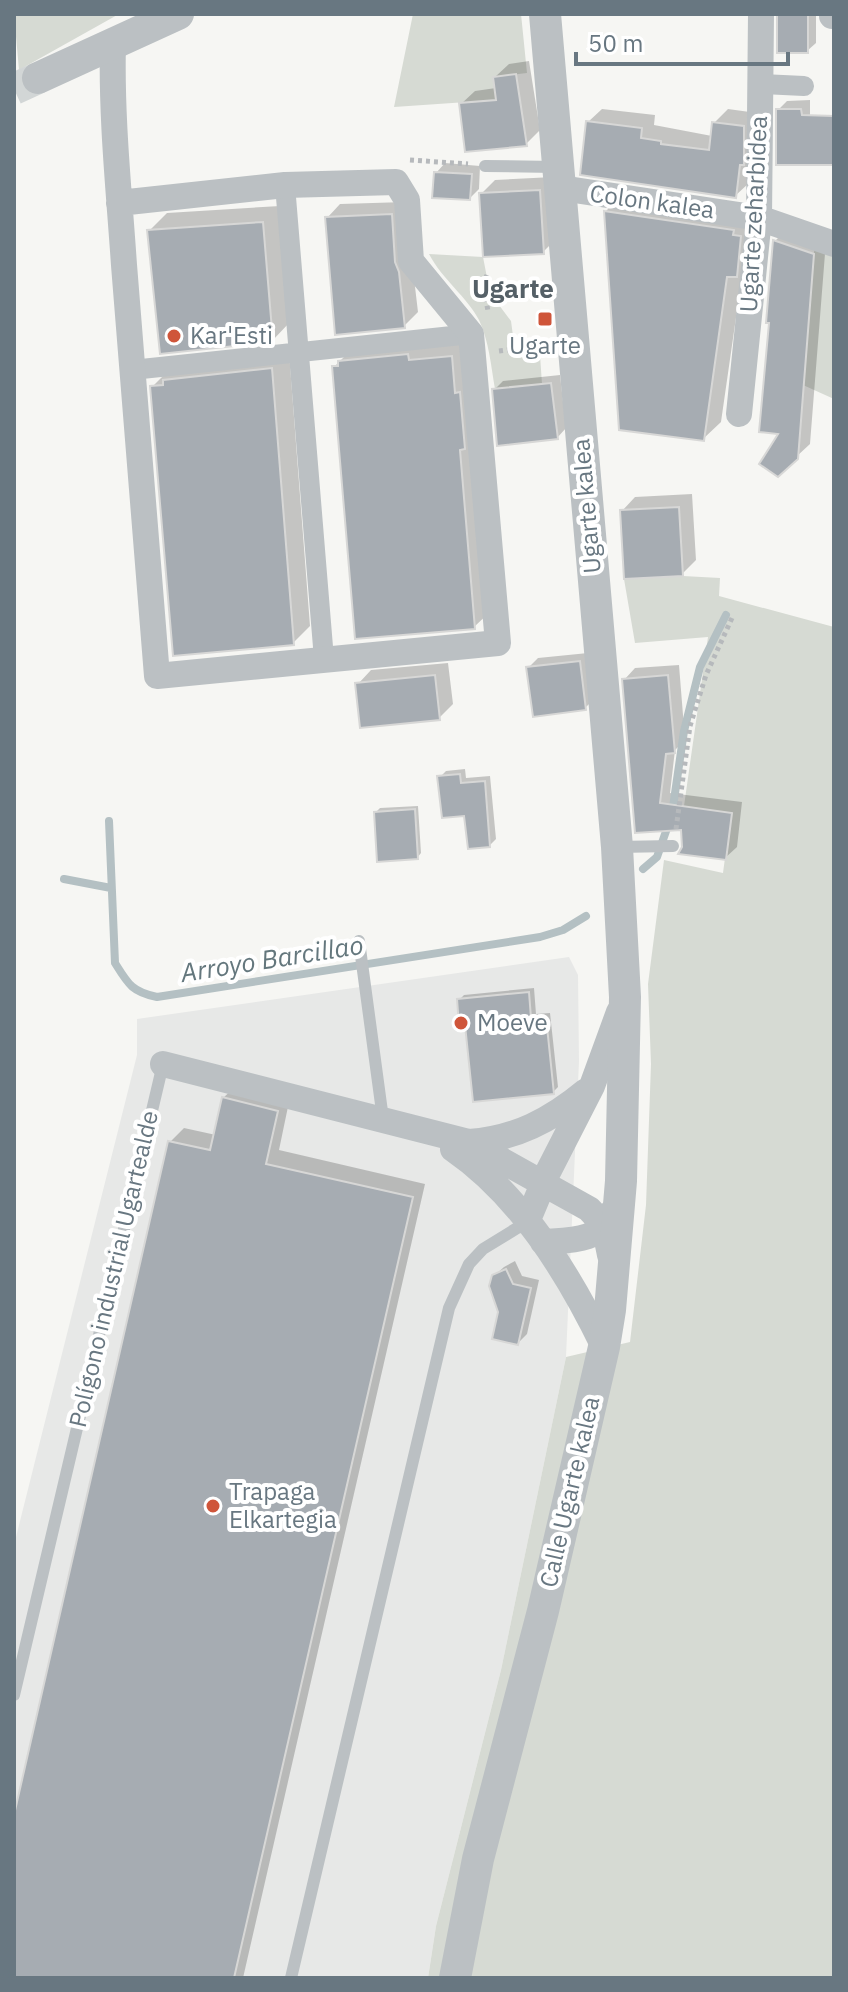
<svg xmlns="http://www.w3.org/2000/svg" width="848" height="1992" viewBox="0 0 848 1992" font-family="'IBM Plex Sans',sans-serif">
	<style>
		.built { fill: #e7e8e7 }
		.green { fill: #d6dad3 }
		.shadow { fill: #0003 }
		.lines { fill: none; stroke-linecap: round; stroke-linejoin: round }
		.stream { stroke: #b4c0c3; stroke-width: 8 }
		.building { fill: #a6acb2; stroke: #d7d7d6; stroke-width: 2 }
		.tertiary-tunnel { stroke: #d2d6d6; stroke-width: 32; stroke-dasharray: 32 16; stroke-linecap: butt }
		.path { stroke: #b6b9bc; stroke-width: 5; stroke-dasharray: 4 4; stroke-linecap: butt }
		.service { stroke: #bbc0c3; stroke-width: 12 }
		.pedestrian { stroke: #bbc0c3; stroke-width: 20 }
		.minor { stroke: #bbc0c3; stroke-width: 26 }
		.tertiary { stroke: #bbc0c3; stroke-width: 32 }
		.poi-dot { fill: #cf553a; stroke: #fff; stroke-width: 3 }
		.labels { text-anchor: middle; stroke-width: 8; stroke-linejoin: round; paint-order: stroke }
		.street-label { font-size: 24px; fill: #687781; stroke: #fff }
		.poi-label { font-size: 24px; fill: #687781; stroke: #fff; text-anchor: start }
		.neighbourhood-label { font-size: 26px; font-weight: bold; fill: #556067; stroke: #fff }
		.water-label { font-size: 26px; font-style: italic; fill: #64777d; stroke: #fff }
	</style>
	<rect width="100%" height="100%" fill="#f6f6f3"/>
	<!-- built -->
	<path class="built" d="M569,957L578,975L579,1061L566,1357L501,1670L436,1926L428,1978H14V1545L137,1055V1019Z"/>
	<!-- green -->
	<path class="green" d="M14,14H119L19,70Z
		M413,14H521L527,73L493,77L496,100L394,107Z
		M815,240L834,249V399L803,385Z
		M429,254L483,257L490,293L511,321L516,358L540,355L542,384L495,389C491,366 489,341 479,320C467,297 442,279 429,254Z
		M683,576L720,578L719,596L834,627V1978H428L436,1926L501,1670L566,1357L630,1342L646,1205L651,1064L648,984L664,860L723,873L731,813L684,806L708,637L635,643L624,579Z"/>
	<!-- shadow -->
	<path class="shadow" d="M779,14H816V43L807,51Z
		M529,61L540,130L526,144L461,104L475,91L496,88L495,77L509,64Z
		M810,100V154L778,110L787,101Z
		M602,109L655,115L654,125L712,136L714,123L728,109L757,113L749,183L735,196L588,122Z
		M445,163L480,166L479,189L470,198L436,173Z
		M553,177L557,238L543,252L481,194L495,180Z
		M623,194L751,213L721,422L703,439L606,211Z
		M405,202L418,312L404,326L327,218L340,204Z
		M280,206L290,322L273,340L149,231L167,213Z
		M788,228L826,241L810,444L796,457L772,321L775,241Z
		M469,340L492,610L474,627L334,367L357,344Z
		M289,352L310,626L293,643L152,387L170,369Z
		M560,375L566,428L557,438L494,390L503,381Z
		M692,494L696,560L682,574L622,511L635,497Z
		M588,653L594,699L585,708L529,667L538,658Z
		M448,663L453,704L439,718L358,684L371,670Z
		M679,665L685,740L675,750L670,793L742,802L737,847L725,858L684,847L683,828L637,831L624,680L635,668Z
		M465,769L466,778L490,776L496,839L490,845L440,777L446,771Z
		M418,806L421,853L417,858L376,812L380,808Z
		M534,988L536,1014L550,1013L558,1087L553,1092L467,1023L459,1000L464,995Z
		M237,1085L290,1097L279,1150L425,1184L243,1978H14V1823L170,1142L184,1128L216,1135L223,1098Z
		M515,1261L522,1276L539,1280L527,1334L518,1343L500,1312L494,1276L504,1267Z"/>
	<g class="lines">
		<!-- stream -->
		<path class="stream" d="M109,821L115,963C128,984 132,992 157,997L540,937L563,930L586,916
			M643,869L657,857L672,814L684,731L700,667L726,615
			M64,879L111,888"/>
	</g>
	<!-- building -->
	<path class="building" d="M777,14H808V53H777Z
		M516,74L527,146L465,152L459,103L496,100L493,77Z
		M776,109H801L802,115L834,116V165H776Z
		M586,121L642,128L641,138L661,141V144L709,150L712,122L744,126V165H740L736,198L580,175Z
		M434,172L472,174L470,200L432,198Z
		M540,190L544,254L483,257L479,193Z
		M604,211L734,230L733,235L741,236L737,277H727L704,441L619,430Z
		M392,214L395,262L399,272L405,328L335,335L325,217Z
		M263,222L273,342L160,354L147,230Z
		M773,240L814,254L798,459L778,477L759,464L778,434L759,432L769,323H766Z
		M408,354L409,360L452,356L455,393L460,392L465,449L460,450L475,629L355,639L332,366H338V361Z
		M272,368L294,645L173,656L150,386L163,385V380Z
		M551,383L558,439L497,446L492,389Z
		M679,507L683,576L624,579L620,510Z
		M580,661L586,710L533,717L526,667Z
		M435,675L440,720L360,728L355,683Z
		M668,675L675,753L666,754L660,803L732,813L726,860L678,854L682,847L681,830L635,833L622,679Z
		M460,774L461,783L485,781L490,847L468,849L464,816L442,818L437,776Z
		M415,809L418,859L377,862L374,812Z
		M529,992L531,1018L546,1017L554,1094L473,1102L465,1025L459,1026L457,999Z
		M222,1097L278,1111L266,1164L413,1197L234,1978H14V1815L168,1141L210,1150Z
		M506,1269L513,1284L531,1288L518,1345L492,1339L498,1312L489,1286L492,1275Z"/>
	<g class="lines">
		<!-- tertiary-tunnel -->
		<path class="tertiary-tunnel" d="M14,89L38,78"/>
		<!-- path -->
		<path class="path" d="M410,160L468,164
			M487,275L483,283L488,311
			M499,351L515,349
			M676,829L690,726L706,675L732,618"/>
		<!-- service -->
		<path class="service" d="M485,166L556,167
			M617,847L673,846
			M359,941L383,1119
			M14,1695L163,1064
			M291,1978L449,1308L469,1264L483,1249L527,1222"/>
		<!-- pedestrian -->
		<path class="pedestrian" d="M760,84L804,86
			M285,185L324,659
			M132,370L471,334"/>
		<!-- minor -->
		<path class="minor" d="M832,16V14
			M113,42C111,117 119,191 124,265L157,676L498,643L471,334L411,261L407,200L396,182L285,185L119,203
			M561,188L759,218L834,244
			M739,414L759,218L761,14
			M163,1064L469,1142L589,1209L604,1225L610,1255
			M469,1142C515,1139 551,1120 586,1091
			M453,1149C520,1195 569,1274 604,1347
			M527,1222L548,1172L592,1086L619,1012
			M543,1242C568,1240 602,1242 611,1213"/>
		<!-- tertiary -->
		<path class="tertiary" d="M38,78L178,14
			M455,1978L478,1859L543,1611L604,1347L610,1310L621,1181L625,997L617,847L545,14"/>
	</g>
	<!-- markers -->
	<g class="poi-dot">
		<rect x="537" y="311" width="16" height="16" rx="4"/>
		<circle cx="174" cy="336" r="8"/>
		<circle cx="461" cy="1023" r="8"/>
		<circle cx="213" cy="1506" r="8"/>
	</g>
	<g class="labels">
		<!-- street labels -->
		<g class="street-label">
			<text transform="translate(652 202) rotate(8)" y="8">Colon kalea</text>
			<text transform="translate(754 214) rotate(-87)" y="8">Ugarte zeharbidea</text>
			<text transform="translate(587 506) rotate(-95)" y="8">Ugarte kalea</text>
			<text transform="translate(114 1269) rotate(-77)" y="8">Polígono industrial Ugartealde</text>
			<text transform="translate(570 1492) rotate(-77)" y="8">Calle Ugarte kalea</text>
		</g>
		<!-- poi labels -->
		<g class="poi-label">
			<text x="190" y="344">Kar'Esti</text>
			<text x="545" y="354" text-anchor="middle">Ugarte</text>
			<text x="477" y="1031">Moeve</text>
			<text x="229" y="1500">Trapaga<tspan x="229" dy="28">Elkartegia</tspan></text>
		</g>
		<!-- neighbourhood labels -->
		<g class="neighbourhood-label">
			<text x="513" y="298">Ugarte</text>
		</g>
		<!-- water labels -->
		<g class="water-label">
			<text transform="translate(272 959) rotate(-9)" y="9">Arroyo Barcillao</text>
		</g>
	</g>
	<!-- border -->
	<rect width="848" height="1992" fill="none" stroke="#687781" stroke-width="32"/>
	<!-- scale -->
	<path d="M576 52v12h212v-12" fill="none" stroke="#687781" stroke-width="4"/>
	<text x="588" y="52" font-size="24" fill="#687781" stroke="#ffffff" stroke-width="6" paint-order="stroke">50 m</text>
</svg>
